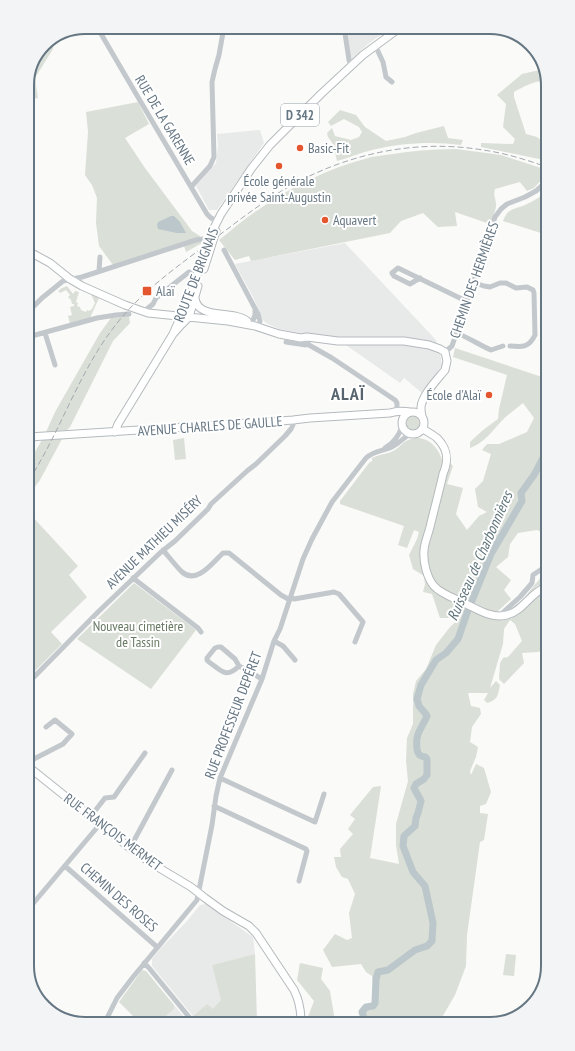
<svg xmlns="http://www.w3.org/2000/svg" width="575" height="1051" viewBox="0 0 575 1051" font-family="'PT Sans Narrow',sans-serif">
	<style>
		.built { fill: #e8e9e9 }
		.green { fill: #dadfd7 }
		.water { fill: #bbc7cb }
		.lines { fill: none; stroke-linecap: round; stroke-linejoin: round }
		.river { stroke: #bbc7cb; stroke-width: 7 }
		.major-casing { stroke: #b5babe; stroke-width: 9 }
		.minor { stroke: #c3c8cc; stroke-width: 5 }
		.major { stroke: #fff; stroke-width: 7 }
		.rail { stroke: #a2aab0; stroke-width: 1; stroke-dasharray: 6 3; stroke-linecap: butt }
		.poi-dot { fill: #e4572e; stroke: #fff; stroke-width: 1.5 }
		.labels { text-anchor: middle; stroke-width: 4; stroke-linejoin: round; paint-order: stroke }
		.shield { fill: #fff; stroke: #939fa8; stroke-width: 1 }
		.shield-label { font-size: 13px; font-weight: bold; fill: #657683 }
		.street-label { font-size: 14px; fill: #657683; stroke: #fff }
		.poi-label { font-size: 14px; fill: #657683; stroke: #fff; text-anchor: start }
		.park-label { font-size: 14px; fill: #687a64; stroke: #fff }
		.water-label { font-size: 15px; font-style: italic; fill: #60757c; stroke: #fff }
		.district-label { font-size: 18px; font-weight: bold; letter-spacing: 1px; fill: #57646e; stroke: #fff }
		.rim { fill: none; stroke: #657683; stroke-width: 2 }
	</style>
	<rect width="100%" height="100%" fill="#fafaf8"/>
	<!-- built -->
	<path class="built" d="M346,27H391L367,45L351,60Z
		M260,130L264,143L217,210H209L196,186L216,163L218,146L217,134Z
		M345,243L436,340L441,358L442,366L422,393L404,378L400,383L336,338L311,335L279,329L266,323L263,320L253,297L235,264Z
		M206,904L253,937L255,954L212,965L222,1000L213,1010L207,1004L193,1016L152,966V959L161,948L187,921L200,905Z
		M174,1005L189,1023H158L174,1009Z"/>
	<!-- green -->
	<path class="green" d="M55,39L53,49L35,78L38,98L27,100V81L44,44Z
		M544,69V81C533,81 523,87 514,92V97L526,134L537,137L544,143V160L481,147V143L513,144L515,139L503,127L506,104L497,95L522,74Z
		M138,102L149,124L125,138L145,168L192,231L200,236L202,243L186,252L183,243L113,265L99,246L96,223L97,198L92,185L85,175L88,132L86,112Z
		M340,110L356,115L365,127L386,141L405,137L416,133L444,126L448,138L463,140L461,145C433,141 399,143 372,150C360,153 348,158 337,161L333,144L328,137L327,133L332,128L335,136L351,140L359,137L362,132L359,127L344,119L331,126L328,122Z
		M456,149L501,155L544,169V177L534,188L527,191L520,182L495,189C493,198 496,197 496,205C496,211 492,218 490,224L455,212L457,226L438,227L423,213L401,221L390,233L251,261L249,256L235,260L219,240C232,230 244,219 258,210C291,187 329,168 368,158C374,156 380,156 386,155C409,151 432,149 456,149Z
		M544,194V234L503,221C508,208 513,210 525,205C532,202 538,198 544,194Z
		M67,286L73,294L75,291L79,292L76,302L78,303L77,306L80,307L81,310L86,312L87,310L89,311L92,309L95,303L91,294L99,298L90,318L70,324L68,316L72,315L70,307L74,306V304H72L71,300L68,297L70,295L66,290L60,293L58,291L62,288Z
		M129,316L130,323L113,341L70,427L67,430L46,432L55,412L100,333L111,318Z
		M455,348L545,378L546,534L537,530L518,533L510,544L508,557L496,567L511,580L504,590L511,599L498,611L493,617L510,616L511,619L535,597L546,591V637H543L546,646V649L538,652L522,653L524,663L504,684L499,679L500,663L503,658L508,657L522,641L515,624L510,620L504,629L503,644L490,688L496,681L500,685C498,695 498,700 487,703L484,700L488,693H468L471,706L480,708L481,714L472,727L470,742L478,747L476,757L470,771L471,775L476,764L484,768L491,792L486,804L480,806V813L488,814L484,840L480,842L467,935L466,966L455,995L441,1019L438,1020L364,1021L362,1012L371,1006L376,1002L372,976L366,972L361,964L332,967L323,950L335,934L347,940L352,938L349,913L355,894L348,879L342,877L336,867L334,857H341L340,849L353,834L348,829L355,819L350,815L373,787L381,786L370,858L399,864L396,845V824L408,781L406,761L407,738L413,724V694L416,681L426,669L436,645L450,627L460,618H440L432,594L423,592L425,584L424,576L413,569L409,555L417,539L419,532L414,530L407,548L398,545L404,526L340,504V501L369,463L372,461V458C379,454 389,454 395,450C400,447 403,442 408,440C427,432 441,449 444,467L448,461L453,466L447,484L463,488L456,514L467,530L479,516L487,512L478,507L475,489L483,481L491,454L482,450L487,444H499L527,432L534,418L523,403C518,407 513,411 508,415C495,426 487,442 470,448V442L483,430L498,419L499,409L507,375L453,357Z
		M406 423a7 7 0 1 1 14 0a7 7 0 1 1-14 0Z
		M184,438L186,459L175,460L173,440Z
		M62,439L40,480L29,495V462L42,440Z
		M31,515L78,566L69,575L87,597L51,632L62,644L31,675L30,674L29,516Z
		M546,573V582L537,586L523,599L543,575Z
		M134,583L196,630L151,689L77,639Z
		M255,954L257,1022L199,1023L193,1016L207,1004L213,1009L221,1000L212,965Z
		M506,954L516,955L514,976L503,975Z
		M300,963L323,968L321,979L330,991L335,1021L306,1022L314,1001L297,980Z
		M142,970L146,971L174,1005V1009L158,1023H140L119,1002Z"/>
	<!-- water -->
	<path class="water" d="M171,216H174L180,222L186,233H177L158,229L157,225L158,222Z"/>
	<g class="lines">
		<!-- river -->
		<path class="river" d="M365,1021L362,1012L366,1007L373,1006L375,1003L376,979L378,972L388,970L415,950L427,946L432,941L433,923L425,886L413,872L403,846L404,836L415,826L416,818L418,813L421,801L414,788L416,784L424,779L427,775V759L425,757C420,756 418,755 417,749C415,733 421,730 427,716L425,713L419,706L417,699L421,685L436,660L446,653L458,639L467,613L491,554L522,501L521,493L534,475L545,454"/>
		<!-- major casing -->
		<g class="major-casing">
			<path id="major" d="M28,251L50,263L70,279L82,286L125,305L148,313L228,321L255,326L279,334L301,338L307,337L338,341H404L429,345L440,349L445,352L447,361L445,370C437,380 422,395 421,407C421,410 421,413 422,416
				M204,269L216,231
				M195,298C197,320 234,310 247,321
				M173,334L192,291L208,240L221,214L251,169L270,145L321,94L363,55L401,27
				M402 423a11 11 0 1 1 22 0a11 11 0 1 1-22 0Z
				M423,429C428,432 433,435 437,438C448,449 449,460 443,474C439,492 434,510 430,527C428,535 424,544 424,551C423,562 427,578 434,586C441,594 454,598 464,603C477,609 491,619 507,615C523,611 530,593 546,587
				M115,432L118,424L173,334L181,325L189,317L198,286
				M29,437L280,421L293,420L310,418L390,413C396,411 404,411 410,412
				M30,768L130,848L151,863L191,887L205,898L223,911L249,926L256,933L294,990C299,1000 301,1010 301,1022"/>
		</g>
		<!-- minor -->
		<path class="minor" d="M97,27L142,104L207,214L211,218L217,221
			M344,27L349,60L351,66
			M375,45L383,62L386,77L392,82
			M191,187L210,166L214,157L212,82L215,69L219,55L224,27
			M224,250L258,314L260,321L259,325L255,326L252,323L255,315V310
			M99,271L100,257
			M420,278L410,284L394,276L392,273L398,268L466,301
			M472,282L484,286L490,287L500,283H506L516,288L527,287L533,290L534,293L535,335C529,348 522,347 510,346
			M147,309L153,304L156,298L189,272L197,274
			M28,312L42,298L63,281L82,277L196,240L203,239L208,240
			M45,333L55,365
			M456,333C468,337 479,345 491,350L503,346
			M28,337L97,318L116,315L129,314
			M307,337V343L309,345L332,358L395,400L397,403V412
			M286,342L306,345L308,343
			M445,352L452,346L495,217L501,209L507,204L525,197L536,191L544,184
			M385,448C394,443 399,436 402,426
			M163,550C169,557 175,565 182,572C197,585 213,562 223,553H229L281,595L290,600
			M133,578L198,628L201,632
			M291,597L294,599L334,592L339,594L363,622L355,642
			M499,616L520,597L532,583L533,575L546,566
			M274,641L283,646L295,660
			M239,666C226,679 222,671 209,662L207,660V658L215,648L218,647H221L235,659L239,666L262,679
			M30,681L98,612L161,552L175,541L208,509L211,504L247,471L256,464L285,436L291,429L293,425V420
			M30,761L63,744L72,734L55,720L46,727
			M220,778L315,822L324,794
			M214,806L306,849L307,851L299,881
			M91,816L105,798L114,797L145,753
			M130,848L172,770
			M65,866L157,947
			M31,906L100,824
			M144,963L149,968L194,1023
			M31,986L63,1018
			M104,1024L117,998L133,977L197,900L212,825L216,796L220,778L262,679L274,641L280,629L303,559L312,539L332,502L366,458C376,449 385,452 395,445C401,442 404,437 410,434"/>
		<!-- major -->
		<use href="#major" class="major"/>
		<!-- rail -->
		<path class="rail" d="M29,480C60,432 77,377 111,331C138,294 174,269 210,242C237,222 263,201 292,185C350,153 417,139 483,150C504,153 524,159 544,166"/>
	</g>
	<!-- markers -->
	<g class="poi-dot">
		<circle cx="300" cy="148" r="4"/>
		<circle cx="279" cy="166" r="4"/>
		<circle cx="325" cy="220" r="4"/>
		<rect x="142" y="286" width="10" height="10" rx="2"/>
		<circle cx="489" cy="395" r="4"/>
	</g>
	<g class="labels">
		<!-- shield labels -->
		<rect class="shield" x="281" y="104" width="38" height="22" rx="3"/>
		<g class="shield-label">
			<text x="300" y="120">D 342</text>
		</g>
		<!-- street labels -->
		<g class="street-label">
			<text transform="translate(165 120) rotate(59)" y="5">RUE DE LA GARENNE</text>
			<text transform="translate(196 275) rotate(-69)" y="5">ROUTE DE BRIGNAIS</text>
			<text transform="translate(474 280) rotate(-71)" y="5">CHEMIN DES HERMIÈRES</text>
			<text transform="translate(210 426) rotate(-4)" y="5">AVENUE CHARLES DE GAULLE</text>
			<text transform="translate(154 542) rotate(-44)" y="5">AVENUE MATHIEU MISÉRY</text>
			<text transform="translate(233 715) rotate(-69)" y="5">RUE PROFESSEUR DEPÉRET</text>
			<text transform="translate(113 832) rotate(37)" y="5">RUE FRANÇOIS MERMET</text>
			<text transform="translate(119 897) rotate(41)" y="5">CHEMIN DES ROSES</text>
		</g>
		<!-- poi labels -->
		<g class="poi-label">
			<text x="308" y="153">Basic-Fit</text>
			<text x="279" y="186" text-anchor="middle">École générale<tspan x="279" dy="16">privée Saint-Augustin</tspan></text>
			<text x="333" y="225">Aquavert</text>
			<text x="156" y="296">Alaï</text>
			<text x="481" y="400" text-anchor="end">École d'Alaï</text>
		</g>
		<!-- park labels -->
		<g class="park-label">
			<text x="138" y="631">Nouveau cimetière<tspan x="138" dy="16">de Tassin</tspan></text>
		</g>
		<!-- water labels -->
		<g class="water-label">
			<text transform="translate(480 556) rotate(-66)" y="5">Ruisseau de Charbonnières</text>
		</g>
		<!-- district labels -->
		<g class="district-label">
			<text x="348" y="400">ALAÏ</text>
		</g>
	</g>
	<!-- crop -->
	<path d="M0 0H575V1051H0ZM85 34H490A51 51 0 0 1 541 85V966A51 51 0 0 1 490 1017H85A51 51 0 0 1 34 966V85A51 51 0 0 1 85 34Z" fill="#f3f4f5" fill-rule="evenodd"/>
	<path class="rim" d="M85 34H490A51 51 0 0 1 541 85V966A51 51 0 0 1 490 1017H85A51 51 0 0 1 34 966V85A51 51 0 0 1 85 34Z"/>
</svg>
